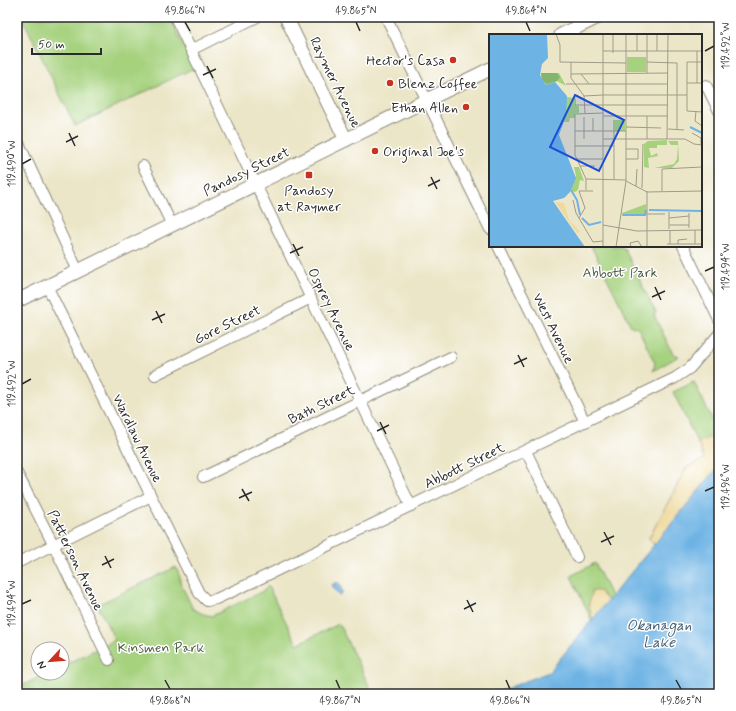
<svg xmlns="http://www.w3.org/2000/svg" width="736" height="711" viewBox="0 0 736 711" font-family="Mynerve,sans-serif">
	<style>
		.green { fill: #a6d27e; stroke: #687e54 }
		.sand { fill: #eeda9e; stroke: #8c8264 }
		.water { fill: #6db3e4; stroke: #4c6f88 }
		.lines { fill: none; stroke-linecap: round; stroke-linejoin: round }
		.minor-casing { stroke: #8c887a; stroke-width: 12 }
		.tertiary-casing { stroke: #8c887a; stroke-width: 15 }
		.minor { stroke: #fff; stroke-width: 10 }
		.tertiary { stroke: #fff; stroke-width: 13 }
		.ticks { fill: none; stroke: #2b2b2b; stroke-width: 1.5 }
		.poi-dot { fill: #c8321e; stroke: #fff; stroke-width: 1.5 }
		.labels { text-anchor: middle; stroke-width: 3; stroke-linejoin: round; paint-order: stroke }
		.poi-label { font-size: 14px; fill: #2b2b2b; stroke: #fff; text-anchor: end }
		.street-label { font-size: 14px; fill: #2b2b2b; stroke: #fff }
		.park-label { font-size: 14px; fill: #505d44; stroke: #fff }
		.water-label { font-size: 15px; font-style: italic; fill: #456175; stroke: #fff }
		.inset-river { fill: none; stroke: #6db3e4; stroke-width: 2 }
		.inset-road { fill: none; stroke: #9f9b89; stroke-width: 1 }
		.view { fill: #1d4ed8; fill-opacity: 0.15; stroke: #1d4ed8; stroke-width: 2 }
		.inset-edge { fill: none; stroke: #2b2b2b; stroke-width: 2 }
		.neatline { fill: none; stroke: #2b2b2b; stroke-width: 1.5 }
		.ticks-label { font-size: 10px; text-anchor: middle; fill: #2b2b2b }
	</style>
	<rect width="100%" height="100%" fill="#fff"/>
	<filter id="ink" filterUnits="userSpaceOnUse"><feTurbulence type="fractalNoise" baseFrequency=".025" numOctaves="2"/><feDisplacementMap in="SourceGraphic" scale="8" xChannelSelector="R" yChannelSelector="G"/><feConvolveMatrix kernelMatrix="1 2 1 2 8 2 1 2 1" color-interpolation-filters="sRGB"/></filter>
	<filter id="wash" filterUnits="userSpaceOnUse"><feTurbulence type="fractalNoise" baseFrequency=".012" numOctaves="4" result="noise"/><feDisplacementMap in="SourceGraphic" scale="16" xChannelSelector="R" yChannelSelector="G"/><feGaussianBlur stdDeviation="0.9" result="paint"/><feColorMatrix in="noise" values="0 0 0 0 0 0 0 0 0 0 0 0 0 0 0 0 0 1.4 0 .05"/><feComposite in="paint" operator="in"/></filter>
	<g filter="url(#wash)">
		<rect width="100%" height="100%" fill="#ece6c8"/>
		<!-- green -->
		<path class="green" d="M22,17H170L194,68L75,126Z
			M591,246H623L656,313L654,315L673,354L679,356L653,371L655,363L638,328L631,326Z
			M694,382L719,433V446L702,452L673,392Z
			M595,563L611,596L593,623L571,576Z
			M176,567L180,577V582L193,609L203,614L212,616L265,590L268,586L297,644L339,624L373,694H25L21,686L48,673H62V666L115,640L97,605Z"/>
		<!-- sand -->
		<path class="sand" d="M719,434V466L654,545L649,538L687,467L704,459L698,442Z
			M592,591H600L606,599L613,601L593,623L589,604Z"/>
		<!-- water -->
		<path class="water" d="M719,466V694H493L549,672Z
			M334,583H339L343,593L339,596L336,591L332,588L333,584Z"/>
	</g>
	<g filter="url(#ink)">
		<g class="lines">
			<!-- minor casing -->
			<g class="minor-casing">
				<path id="minor" d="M175,17L411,506
					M386,17L490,229
					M191,50L257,17
					M706,85L719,111
					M17,139L78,271
					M143,166L172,225
					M498,246L585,422
					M683,246L719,320
					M47,286L199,593L207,601L216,599L253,582L675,378L690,368L719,334
					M155,375L311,298
					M526,451L577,557
					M17,473L53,544L109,660
					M203,477L451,357
					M17,563L151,496"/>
			</g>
			<!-- tertiary casing -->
			<g class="tertiary-casing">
				<path id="tertiary" d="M286,17L346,140
					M561,35L598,17
					M17,301L490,69"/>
			</g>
			<!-- minor -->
			<use href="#minor" class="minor"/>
			<!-- tertiary -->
			<use href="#tertiary" class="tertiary"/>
		</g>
	</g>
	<!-- ticks -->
	<path class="ticks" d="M185,22L190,31M356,22L360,31M526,22L530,31M705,51L714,46M207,66L213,78M203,75L216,69M69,133L75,146M66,142L78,136M22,164L31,159M431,177L437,189M428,186L440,180M293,244L299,256M290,253L303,247M705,271L714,267M655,287L661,300M652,297L665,291M156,311L162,323M152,320L165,314M518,355L524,367M514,364L527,358M22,384L31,379M380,422L386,434M377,431L389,425M242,489L249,501M705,491L714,487M239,498L252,492M604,532L611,545M601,542L614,536M105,556L111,568M102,565L114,559M467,600L473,612M22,604L31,600M464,609L476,603M165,680L170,689M336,680L340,689M506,680L510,689M676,680L681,689"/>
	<!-- markers -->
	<g class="poi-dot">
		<circle cx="453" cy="60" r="4"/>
		<circle cx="390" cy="83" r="4"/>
		<circle cx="466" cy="107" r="4"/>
		<circle cx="375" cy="151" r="4"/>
		<rect x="305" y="171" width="8" height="8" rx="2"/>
	</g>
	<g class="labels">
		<!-- poi labels -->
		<g class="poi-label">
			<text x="445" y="65">Hector's Casa</text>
			<text x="398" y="88" text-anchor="start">Blenz Coffee</text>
			<text x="458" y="112">Ethan Allen</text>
			<text x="383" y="156" text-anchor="start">Original Joe's</text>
			<text x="309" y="195" text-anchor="middle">Pandosy<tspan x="309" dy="16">at Raymer</tspan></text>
		</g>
		<!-- street labels -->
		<g class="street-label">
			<text transform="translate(336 82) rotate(64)" y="5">Raymer Avenue</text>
			<text transform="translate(246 171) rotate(-26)" y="5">Pandosy Street</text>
			<text transform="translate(332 309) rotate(64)" y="5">Osprey Avenue</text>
			<text transform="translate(227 324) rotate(-26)" y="5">Gore Street</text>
			<text transform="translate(554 328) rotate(64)" y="5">West Avenue</text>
			<text transform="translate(321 404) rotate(-26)" y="5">Bath Street</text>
			<text transform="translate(138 438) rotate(64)" y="5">Wardlaw Avenue</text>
			<text transform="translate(464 465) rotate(-26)" y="5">Abbott Street</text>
			<text transform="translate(76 560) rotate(64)" y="5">Patterson Avenue</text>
		</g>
		<!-- park labels -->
		<g class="park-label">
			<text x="620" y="277">Abbott Park</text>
			<text x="161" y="652">Kinsmen Park</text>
		</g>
		<!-- water labels -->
		<g class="water-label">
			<text x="659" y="630">Okanagan<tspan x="659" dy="17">Lake</tspan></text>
		</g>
	</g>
	<!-- overview -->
	<g transform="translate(489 34)">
		<rect width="213" height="213" fill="#ece6c8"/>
		<path d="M138,23H157V38H138ZM52,39H70L77,52L68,47L58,52L53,46ZM77,63L87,64V72H90V79H86V84H81L80,88H74ZM124,86H136V97H124ZM178,106V111H168V114H160L162,122L168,119L169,122L159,124L160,134L155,133V110L159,107ZM179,107H189L190,127L183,134H165L185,130L188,125L189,111H182ZM85,133H90L95,147L91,146L89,156L86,158L81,157L87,142ZM157,170V182H133V179Z" fill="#a6d27e"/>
		<path d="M52,39H68L71,43L68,47L58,50L53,46Z" fill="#84b46d"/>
		<path d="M66,168L75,169L80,186L88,194L91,198L88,199L98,213Z" fill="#eeda9e"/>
		<path d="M0,0H58L59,24L53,30L51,41L57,51L66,48L78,62L77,82L70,101L87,144L81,158L75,164L64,167L96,213H0Z" fill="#6db3e4"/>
		<path class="inset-river" d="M201,93L213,99M82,156L88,166L91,181M160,176L213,177M134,181H156L157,176M93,184L100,191L112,188"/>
		<path class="inset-road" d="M67,0L71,11V28L137,29M114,0V213M148,0V17M158,0V39M114,17H213M168,17V0M124,19V0M82,28V44L95,62L96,79M158,28L188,29V95M213,28H198V77L213,78M82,40L179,39M92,40L100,50M198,49H213M208,49V17M77,50H179M114,61H198M95,62L114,61M86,71H179M207,77L206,87L213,92M114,82H179M158,82V105M104,84V97M137,93L172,94M179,95L195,96M86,97H137M125,97V145M203,99L212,104V111M95,105V83M114,105H196L205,110L213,111M178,105L179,0M86,112H125M137,115H149V125H137M88,125H114M91,132H106M97,145L137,146M137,147L158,158L213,157M147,152L148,135M153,154L154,110M97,156V145L86,121V80L114,79M158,157V213M173,157V135L213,133M84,166L87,179L104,208L114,207M158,180H176M90,184L96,174L90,157H104M180,184L200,182M114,191L148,197L213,196M181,191H200M200,194V179M180,195V178M181,196V210M178,210H213M189,210V206L198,205M206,210V196M127,213L137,147V0M142,213L141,209L149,207L153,213"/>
		<path class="view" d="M86,61L135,86L110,137L61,113Z"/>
		<rect width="213" height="213" class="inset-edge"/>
	</g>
	<!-- margin -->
	<rect width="736" height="711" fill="none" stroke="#fff" stroke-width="44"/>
	<!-- north arrow -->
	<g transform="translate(50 661) rotate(244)"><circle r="19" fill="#ffffff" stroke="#aaaaaa"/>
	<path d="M0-3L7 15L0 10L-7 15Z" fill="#c8321e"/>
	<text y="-6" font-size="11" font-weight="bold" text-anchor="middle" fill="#2b2b2b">N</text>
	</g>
	<!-- scale -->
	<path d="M32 48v6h69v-6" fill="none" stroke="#2b2b2b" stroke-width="2"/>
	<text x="38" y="48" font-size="12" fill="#2b2b2b" stroke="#ffffff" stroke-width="3" paint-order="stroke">50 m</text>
	<rect x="22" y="22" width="692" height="667" class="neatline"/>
	<g class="ticks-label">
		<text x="185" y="14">49.866°N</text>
		<text x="356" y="14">49.865°N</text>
		<text x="526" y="14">49.864°N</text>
		<text transform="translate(725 46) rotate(-90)" y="4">119.492°W</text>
		<text transform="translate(11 164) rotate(-90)" y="4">119.490°W</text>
		<text transform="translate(725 267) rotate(-90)" y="4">119.494°W</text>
		<text transform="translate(11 384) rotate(-90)" y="4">119.492°W</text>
		<text transform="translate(725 487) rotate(-90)" y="4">119.496°W</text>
		<text transform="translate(11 604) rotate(-90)" y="4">119.494°W</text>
		<text x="170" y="704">49.868°N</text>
		<text x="340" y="704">49.867°N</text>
		<text x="510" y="704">49.866°N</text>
		<text x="681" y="704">49.865°N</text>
	</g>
</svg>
